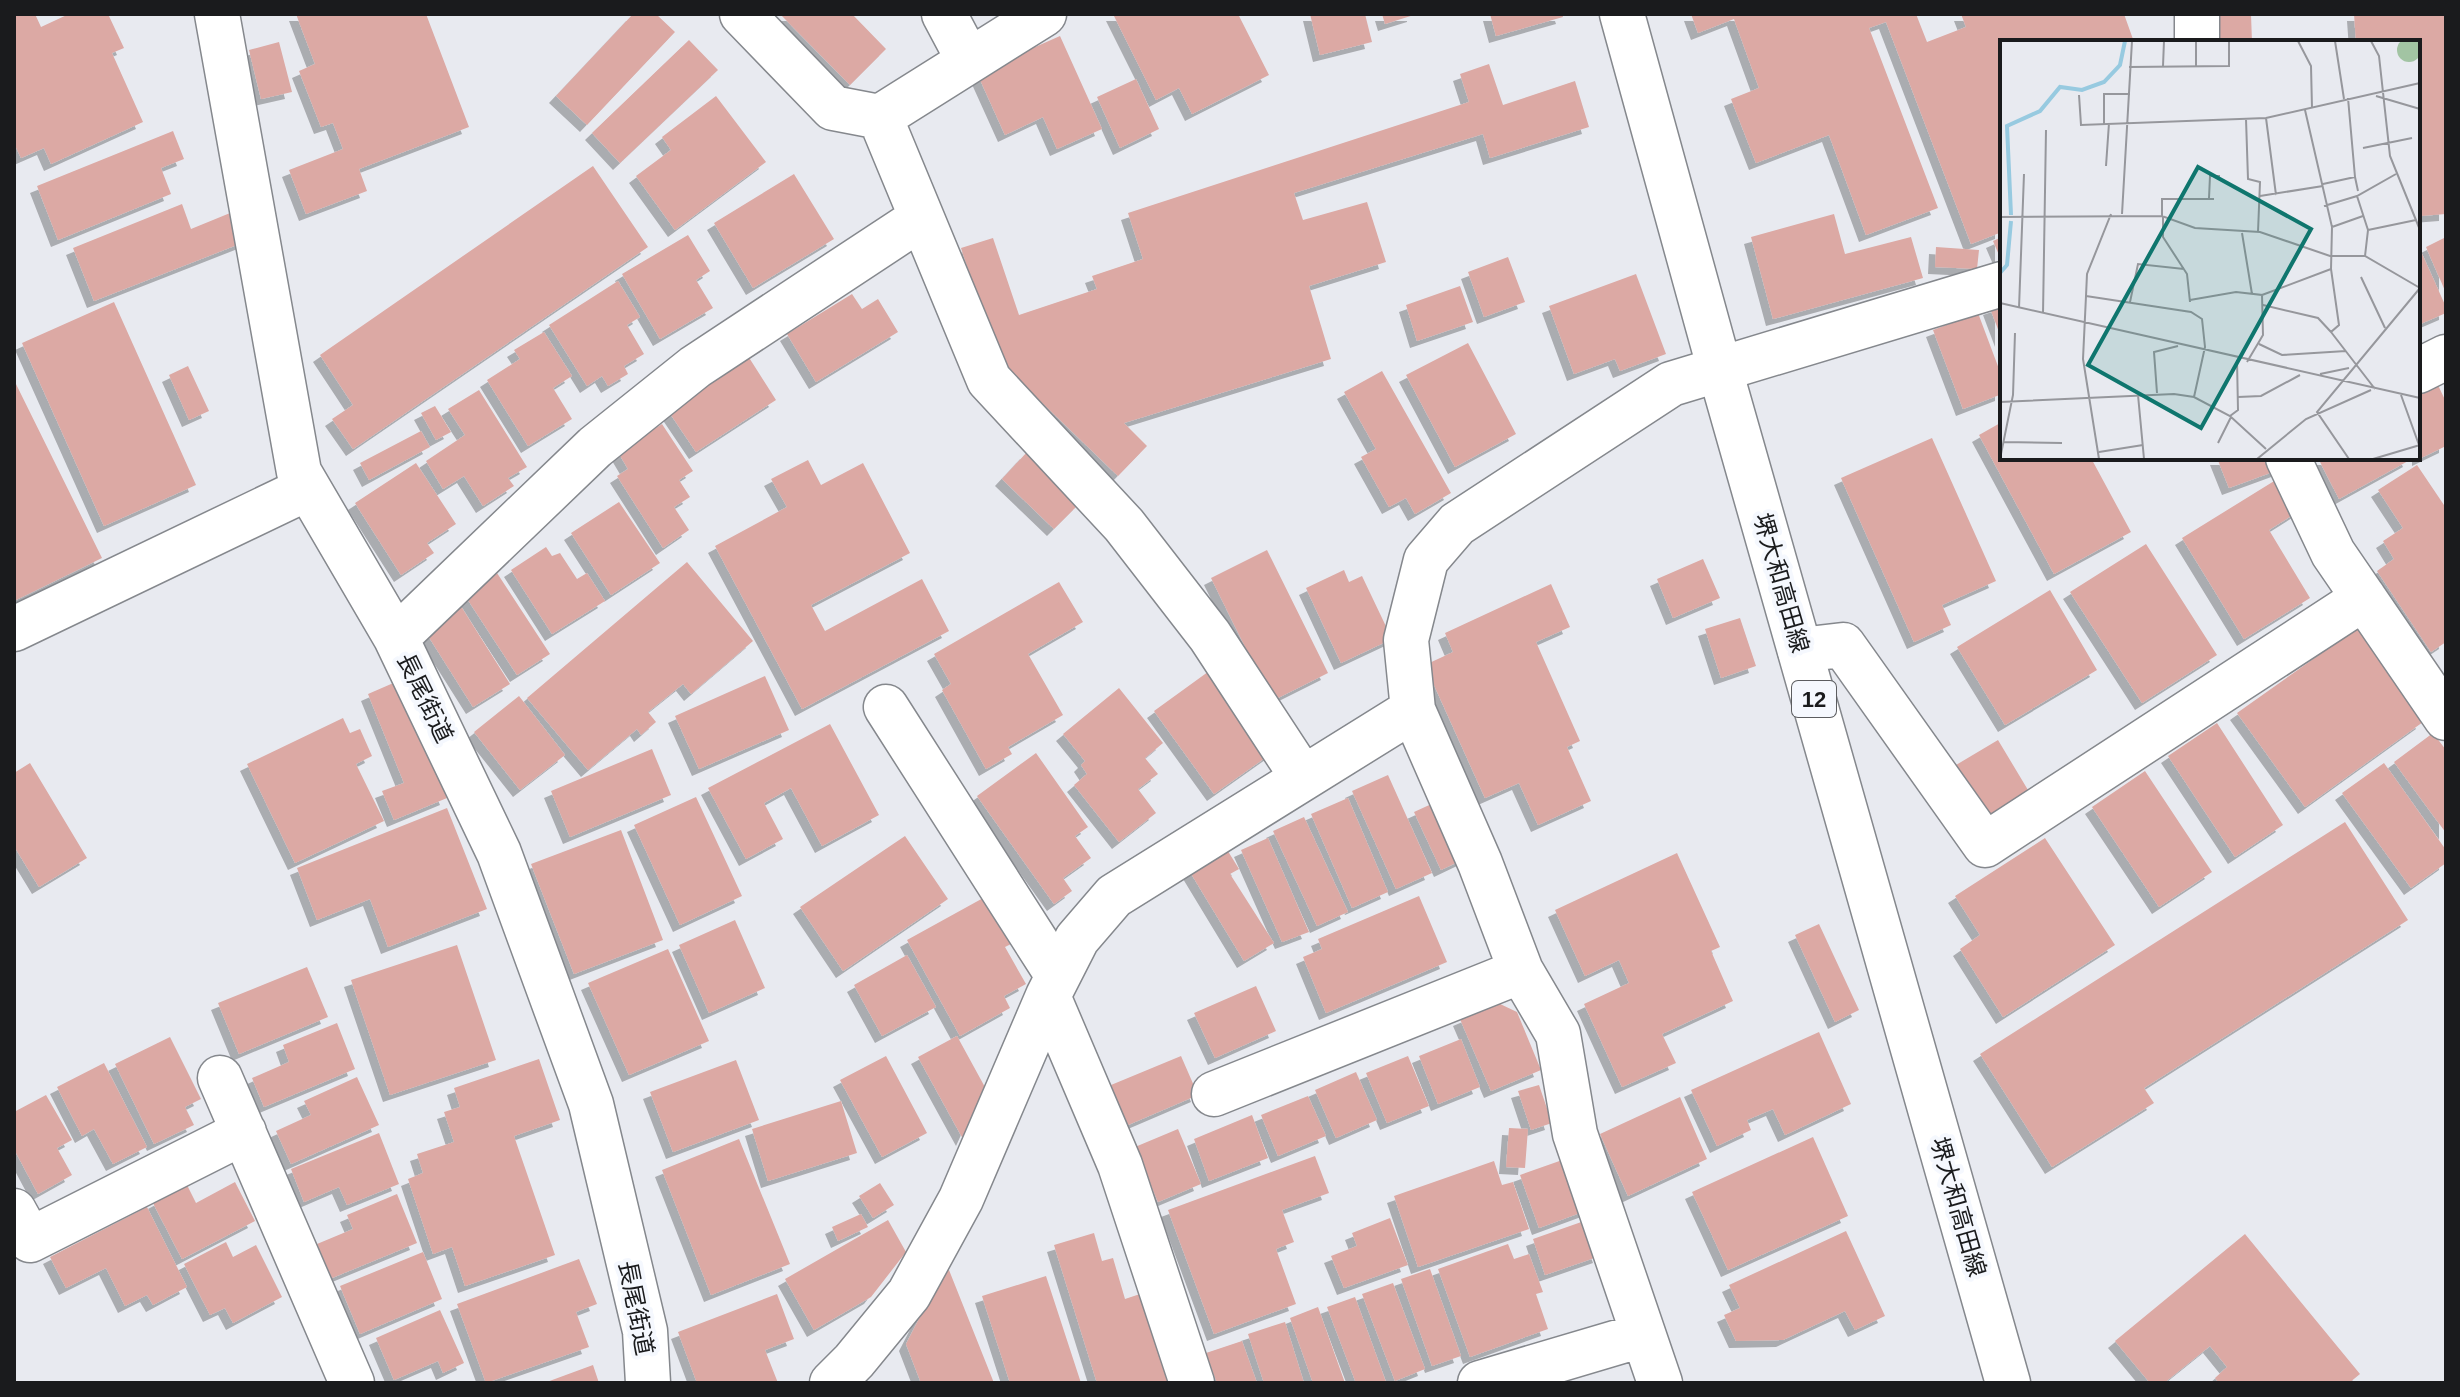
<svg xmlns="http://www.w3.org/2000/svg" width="2460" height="1397" viewBox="0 0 2460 1397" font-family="Arial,'Noto Sans JP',sans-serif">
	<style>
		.building { fill: #dca9a4; filter: url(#shadow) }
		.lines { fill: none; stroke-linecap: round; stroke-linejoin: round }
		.minor-casing { stroke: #85888d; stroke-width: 47 }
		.major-casing { stroke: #85888d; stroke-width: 47 }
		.minor { stroke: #fff; stroke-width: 44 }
		.major { stroke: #fff; stroke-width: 44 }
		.labels { text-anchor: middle; stroke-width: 8; stroke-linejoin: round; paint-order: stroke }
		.shield { fill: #f5f8fe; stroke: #5c5d60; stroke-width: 2 }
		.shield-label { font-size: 22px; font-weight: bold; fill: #1a1b1d }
		.street-label { font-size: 24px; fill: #1a1b1d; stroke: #f5f8fe }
		.inset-river { fill: none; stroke: #97cae0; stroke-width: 4 }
		.inset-road { fill: none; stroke: #96979c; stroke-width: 2 }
		.view { fill: #0f766e; fill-opacity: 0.15; stroke: #0f766e; stroke-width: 4 }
		.inset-edge { fill: none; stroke: #1a1b1d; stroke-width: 4 }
	</style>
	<defs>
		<filter id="shadow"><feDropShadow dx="-7" dy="7" stdDeviation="0" flood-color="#0004"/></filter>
	</defs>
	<rect width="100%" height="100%" fill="#e8eaf0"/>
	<!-- building -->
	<path class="building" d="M18,14H35L41,27L69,14H108L124,48L112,53L143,122L51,164L44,148L21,158L14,143V16Z
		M296,14H426L469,127L359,169L367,191L306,214L289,170L343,149L333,123L321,127L299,71L315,64Z
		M633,14H656L675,32L587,125L556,96Z
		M780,14H852L886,49L850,85Z
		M1113,14H1238L1269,75L1192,114L1179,88L1156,100Z
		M1310,14H1365L1372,42L1320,55Z
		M1382,14H1414V15L1385,24Z
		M1490,14H1562L1563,17L1496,36Z
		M1691,14H1916L1927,42L1966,27L1961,14H2124L2134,42H2002V232L1971,244L1886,22L1869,28L1938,208L1866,235L1829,135L1756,163L1731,99L1759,88L1734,19L1698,33Z
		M2214,14H2251L2252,42H2215Z
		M2354,14H2446V214L2420,216L2422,234H2418V42H2356Z
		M1060,36L1102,129L1057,149L1043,117L1005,135L977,73Z
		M689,40L718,70L620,163L592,133Z
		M279,42L292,92L261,99L249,50Z
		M1489,64L1503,105L1575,81L1589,127L1490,158L1483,134L1294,193L1303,220L1367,202L1386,262L1309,286L1331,359L1124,423L1147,446L1118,476L998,360L961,248L993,238L1019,315L1097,289L1092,276L1143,259L1128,213L1469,102L1460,74Z
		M1136,79L1159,129L1120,148L1097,97Z
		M716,96L766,162L675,230L636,176L671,150L662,137Z
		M173,131L184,159L161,168L171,194L58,240L37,186Z
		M593,166L648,247L353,449L332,419L353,405L320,355Z
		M794,174L834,239L753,288L714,223Z
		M182,204L191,229L235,211L247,241L94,301L73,248Z
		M1834,214L1845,254L1911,237L1923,278L1773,319L1751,237Z
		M688,235L710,271L696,280L713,308L660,339L622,274Z
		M2002,237V262L1993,241Z
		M2446,237V293L2426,247Z
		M2418,245L2446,307V313L2418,325Z
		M1936,247L1979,250L1977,269L1935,267Z
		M1508,257L1525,302L1484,317L1468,272Z
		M1636,274L1666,354L1620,371L1615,359L1574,374L1549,306Z
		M618,281L640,317L627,325L644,354L624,366L628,374L608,386L602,376L587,386L549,325Z
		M1460,286L1473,322L1417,341L1406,305Z
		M852,294L862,309L878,299L898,332L816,382L787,334Z
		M114,302L196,485L104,526L22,343Z
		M2002,304V340L1990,308Z
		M1978,313L2002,377V394L1963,409L1933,330Z
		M544,332L572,376L553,388L572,419L528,446L487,380L520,359L514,350Z
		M1468,343L1516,434L1455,467L1406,375Z
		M748,356L776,400L696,452L667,409Z
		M188,366L209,411L189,420L169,375Z
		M1382,371L1451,493L1415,514L1406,498L1389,507L1361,457L1376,449L1344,392Z
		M14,380L102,558L14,601Z
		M2437,383L2446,402V446L2419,459L2418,393Z
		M479,390L527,467L508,478L514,486L483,506L464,476L443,489L426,461L465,435L448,409Z
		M435,406L451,432L436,440L421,413Z
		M2002,422V458H2091L2131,532L2054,574L1979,435Z
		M662,424L693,471L679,480L690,497L674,507L689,530L663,548L617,476L628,469L618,452Z
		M421,431L430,447L369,480L360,463Z
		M1932,438L1996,581L1942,605L1951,625L1914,642L1841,478Z
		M1027,452L1080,503L1054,529L1002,479Z
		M2217,458H2277L2281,469L2229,488Z
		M2318,458H2409L2410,460L2339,499Z
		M808,460L821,485L863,463L910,553L811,605L825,631L922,579L949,631L802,709L715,546L787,507L771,479Z
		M416,463L456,524L427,543L434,553L401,575L355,503Z
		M2417,465L2446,508V642L2431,652L2377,571L2394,559L2383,541L2403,528L2378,490Z
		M2279,478L2299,511L2269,530L2310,598L2244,639L2182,538Z
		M619,502L660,563L611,595L571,533Z
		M2146,544L2217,655L2142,703L2070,592Z
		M546,547L552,556L560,553L577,579L587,573L605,601L552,634L511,570Z
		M1267,550L1328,673L1272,701L1211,578Z
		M1703,559L1720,598L1673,618L1657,579Z
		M687,562L753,641L691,694L683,684L648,712L656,722L641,735L637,729L588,770L527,698Z
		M1344,570L1349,582L1362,576L1392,639L1341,663L1306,588Z
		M497,573L550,654L517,675L464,594Z
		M1059,582L1083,622L1028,654L1063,715L1008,747L1012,754L986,769L942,690L951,684L934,654Z
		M1551,584L1570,627L1536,642L1580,741L1567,747L1591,801L1538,825L1519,783L1485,798L1425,665L1453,652L1445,633Z
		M2050,590L2097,670L2005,725L1957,647Z
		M457,600L510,684L473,707L420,623Z
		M1740,618L1756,666L1721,678L1705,629Z
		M2357,628L2423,722L2305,807L2237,713Z
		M1212,669L1272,753L1214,794L1154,711Z
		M765,676L789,730L699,769L675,716Z
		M398,681L447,798L394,820L382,791L404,783L368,694Z
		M1119,688L1163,743L1145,758L1158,774L1138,789L1156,813L1119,842L1074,785L1087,774L1081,765L1085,761L1063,734Z
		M519,696L565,755L520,790L474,732Z
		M343,718L350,733L360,729L372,756L356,764L384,821L295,863L247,764Z
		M2217,723L2283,825L2235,857L2168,756Z
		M830,724L879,815L822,846L791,788L764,803L783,839L746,859L708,788Z
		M2433,733L2446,750V833L2394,762Z
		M1998,740L2031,795L1990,820L1956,765Z
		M652,749L671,795L570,837L551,791Z
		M1036,753L1088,827L1075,836L1091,858L1063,878L1072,891L1054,904L977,796Z
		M30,763L87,858L39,887L14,846V773Z
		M2384,763L2446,850V863L2411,888L2342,793Z
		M2145,771L2212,872L2159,907L2092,807Z
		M1388,775L1432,873L1396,889L1352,791Z
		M696,797L742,896L680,925L634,825Z
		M1348,798L1388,892L1352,908L1311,814Z
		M1438,801L1464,859L1441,870L1414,812Z
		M447,808L487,909L388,947L370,899L317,920L297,868Z
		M1304,817L1348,912L1317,926L1273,831Z
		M2345,822L2408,920L2144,1088L2154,1103L2052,1167L1980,1054Z
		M621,830L663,940L574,974L531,864Z
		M905,836L948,899L843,971L800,907Z
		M1268,838L1309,932L1282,942L1241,850Z
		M2045,838L2115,945L2003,1017L1960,949L1980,935L1955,896Z
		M1221,840L1239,869L1230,874L1274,943L1244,961L1184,862Z
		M1677,853L1720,947L1711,951L1733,1001L1662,1034L1676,1063L1622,1087L1584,1004L1629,983L1619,960L1585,976L1555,910Z
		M1419,896L1447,962L1326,1013L1303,957L1322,949L1318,939Z
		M985,897L1011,944L1005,947L1026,984L1004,996L1010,1008L960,1036L907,940Z
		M735,920L765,988L709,1013L679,945Z
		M1819,924L1859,1010L1835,1022L1795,935Z
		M457,945L496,1060L390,1095L351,980Z
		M668,949L709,1041L629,1075L588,983Z
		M907,955L936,1007L882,1036L854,985Z
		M307,967L328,1017L239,1054L218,1003Z
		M1256,986L1276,1031L1215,1058L1194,1013Z
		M1498,1003L1517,1012L1541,1070L1491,1091L1460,1019Z
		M337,1023L355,1069L264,1107L252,1078L289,1062L283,1045Z
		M1819,1032L1851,1104L1785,1135L1773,1109L1747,1120L1751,1130L1717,1146L1691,1090Z
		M957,1036L986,1089L963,1139L918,1057Z
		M170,1037L201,1099L185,1107L194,1125L154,1144L115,1064Z
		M1461,1039L1480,1087L1438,1104L1419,1056Z
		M886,1056L927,1133L882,1157L840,1080Z
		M1181,1056L1198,1095L1128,1125L1111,1085Z
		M1408,1056L1429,1106L1387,1123L1366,1073Z
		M539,1059L560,1120L514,1136L555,1255L465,1286L452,1247L433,1254L408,1179L423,1173L417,1154L454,1142L444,1112L460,1107L454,1088Z
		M736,1060L759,1120L673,1152L650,1092Z
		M104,1063L147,1147L113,1164L94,1129L82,1136L57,1087Z
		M1356,1072L1377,1120L1336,1138L1315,1090Z
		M357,1077L379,1125L291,1164L276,1131L311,1115L304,1101Z
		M1539,1085L1552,1123L1531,1130L1518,1091Z
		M46,1095L72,1140L57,1148L72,1175L38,1194L14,1149V1112Z
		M1308,1096L1326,1136L1278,1156L1261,1115Z
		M1680,1097L1707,1159L1628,1196L1600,1134Z
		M841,1101L857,1153L768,1181L752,1129Z
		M1252,1115L1268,1158L1209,1181L1194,1139Z
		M1509,1128L1528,1129L1525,1168L1506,1167Z
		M1178,1129L1201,1184L1158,1202L1135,1147Z
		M379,1133L399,1184L347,1205L339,1187L304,1202L291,1169Z
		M1813,1137L1848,1216L1728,1270L1692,1192Z
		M739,1139L790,1264L711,1295L662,1170Z
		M1315,1156L1329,1193L1282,1210L1294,1242L1276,1249L1296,1304L1214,1334L1168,1210Z
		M1568,1158L1588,1210L1539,1228L1520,1175Z
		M1494,1161L1502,1185L1513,1182L1529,1229L1418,1267L1394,1196Z
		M235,1182L255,1221L182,1259L153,1203L187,1185L196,1203Z
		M880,1183L894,1205L873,1218L859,1196Z
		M397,1194L417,1243L332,1278L317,1244L353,1229L347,1215Z
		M147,1207L187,1287L153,1305L147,1295L125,1306L106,1268L66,1288L50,1257Z
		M861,1214L868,1227L838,1241L832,1227Z
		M1390,1218L1408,1265L1344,1288L1331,1256L1357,1246L1352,1233Z
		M888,1220L906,1252L871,1297L814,1330L785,1279Z
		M1587,1220L1600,1256L1545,1275L1533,1239Z
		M1846,1231L1885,1316L1855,1330L1845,1311L1783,1340L1736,1341L1724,1315L1740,1308L1729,1285Z
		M1094,1233L1102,1261L1113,1258L1125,1299L1149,1291L1176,1379L1163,1383H1097L1054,1245Z
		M2245,1234L2360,1374L2349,1383H2219L2215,1378L2227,1367L2210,1346L2164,1383H2150L2115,1341Z
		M226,1242L233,1257L256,1245L282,1297L233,1323L225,1308L210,1315L184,1264Z
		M1508,1244L1514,1259L1529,1254L1543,1292L1536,1294L1548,1329L1470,1357L1438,1269Z
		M423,1252L442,1299L360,1334L340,1286Z
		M579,1259L597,1304L576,1312L589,1347L486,1383L457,1304Z
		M947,1265L994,1383H921L906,1344Z
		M1430,1269L1461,1356L1432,1366L1401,1279Z
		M1046,1276L1081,1383H1010L982,1296Z
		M1393,1283L1425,1369L1395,1381L1362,1294Z
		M777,1294L794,1339L765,1350L778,1383H697L678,1332Z
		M1355,1297L1386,1382L1384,1383H1356L1327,1307Z
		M1318,1307L1345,1383H1313L1290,1318Z
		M440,1310L464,1363L443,1373L438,1361L394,1380L376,1338Z
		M1285,1322L1304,1383H1264L1248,1334Z
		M1242,1341L1257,1383H1217L1206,1353Z
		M593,1365L599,1383H544Z"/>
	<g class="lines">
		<!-- minor casing -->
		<g class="minor-casing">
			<path id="minor" d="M217,14L299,472L396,638L499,853L591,1104L645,1331L648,1383
				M742,14L833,108L880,117
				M944,14L969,61
				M1044,14L880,117L989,380L1124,525L1210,636L1303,778
				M2197,14V42
				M2418,371L2446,357
				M2288,458L2333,553L2446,718
				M14,629L308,488
				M396,638L595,447L695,367L921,218
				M1800,650L1843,645L1985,845L2364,598
				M886,707L1058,976
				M1048,996L1120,1165L1192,1383
				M220,1078L352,1383
				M1214,1094L1521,971
				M14,1211L30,1240L244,1132
				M832,1383L854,1361L909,1294L961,1199L1048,996L1077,939L1114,896L1413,710
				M1480,1383L1642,1335
				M1660,1383L1575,1134L1558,1034L1521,971L1480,863L1413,710L1406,640L1426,560L1457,524L1671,384L2002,284"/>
		</g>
		<!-- major casing -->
		<g class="major-casing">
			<path id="major" d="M1622,14L1720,370L2008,1383"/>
		</g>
		<!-- minor -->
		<use href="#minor" class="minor"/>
		<!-- major -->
		<use href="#major" class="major"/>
	</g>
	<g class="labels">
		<!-- shield labels -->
		<rect class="shield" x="1792" y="681" width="44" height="36" rx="6"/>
		<g class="shield-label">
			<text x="1814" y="707">12</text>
		</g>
		<!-- street labels -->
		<g class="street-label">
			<text transform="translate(1781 583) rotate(74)" y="8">堺大和高田線</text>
			<text transform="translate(425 698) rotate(64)" y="8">長尾街道</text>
			<text transform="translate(1958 1207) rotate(74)" y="8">堺大和高田線</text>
			<text transform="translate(636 1308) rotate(79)" y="8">長尾街道</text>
		</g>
	</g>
	<!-- overview -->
	<g transform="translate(2000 40)">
		<rect width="420" height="420" fill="#e8eaf0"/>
		<path d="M397 10a12 12 0 1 1 24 0a12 12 0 1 1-24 0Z" fill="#a2c4a3"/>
		<path class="inset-river" d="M11,175L7,86L40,71L60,47L82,50L104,42L120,25L125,1M0,233L7,225L11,181"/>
		<path class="inset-road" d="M298,1L311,26L312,68M335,1L344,59M371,1L379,16L390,116L420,190M163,26L164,1M196,26V1M129,27L229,26V1M79,55L81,85L266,78L420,43M376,56L420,69M348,58L355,137M305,70L332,187L331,229L339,285L331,292L375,349M266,78L276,155M246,79L248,139L260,142L258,192M104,84V54H130M363,108L412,98M106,126L109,83M323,144L355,137L358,151M260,156L323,146M357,156L368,190L365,216M209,158L210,136H220M324,166L357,156L396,134M122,174L132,1M162,176V159H214M163,176V197L187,234L190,262M0,177L162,176L195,188L260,192L330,216H365L420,248M332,187L363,176M368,190L416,180M242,193L252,254M361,237L385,288M262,255L331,229M86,256L191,272L202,279L205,307L194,357M190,260L236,252L262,255L263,295L247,322M130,262L138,224L184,229M0,263L420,358M263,265L318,278L331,292M19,268L24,134M43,274L46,90M259,304L282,315L346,311M320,334L349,328M157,353L154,312L178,306M138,355L144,419M401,355L419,405M238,357L261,356L300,335M0,362L174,354L194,357L230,376L266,409M230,376L238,370L237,320M3,402L62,403M218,403L231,377M99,412L143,405M0,419L13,355L15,293M99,419L83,319L86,256L87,234L111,174M257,419L306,379L371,350M349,419L317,372L420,248M373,419L420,405"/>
		<path class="view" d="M198,127L311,189L201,388L88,325Z"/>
		<rect width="420" height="420" class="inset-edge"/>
	</g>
	<!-- border -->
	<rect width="2460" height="1397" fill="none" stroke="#1a1b1d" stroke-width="32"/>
</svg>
